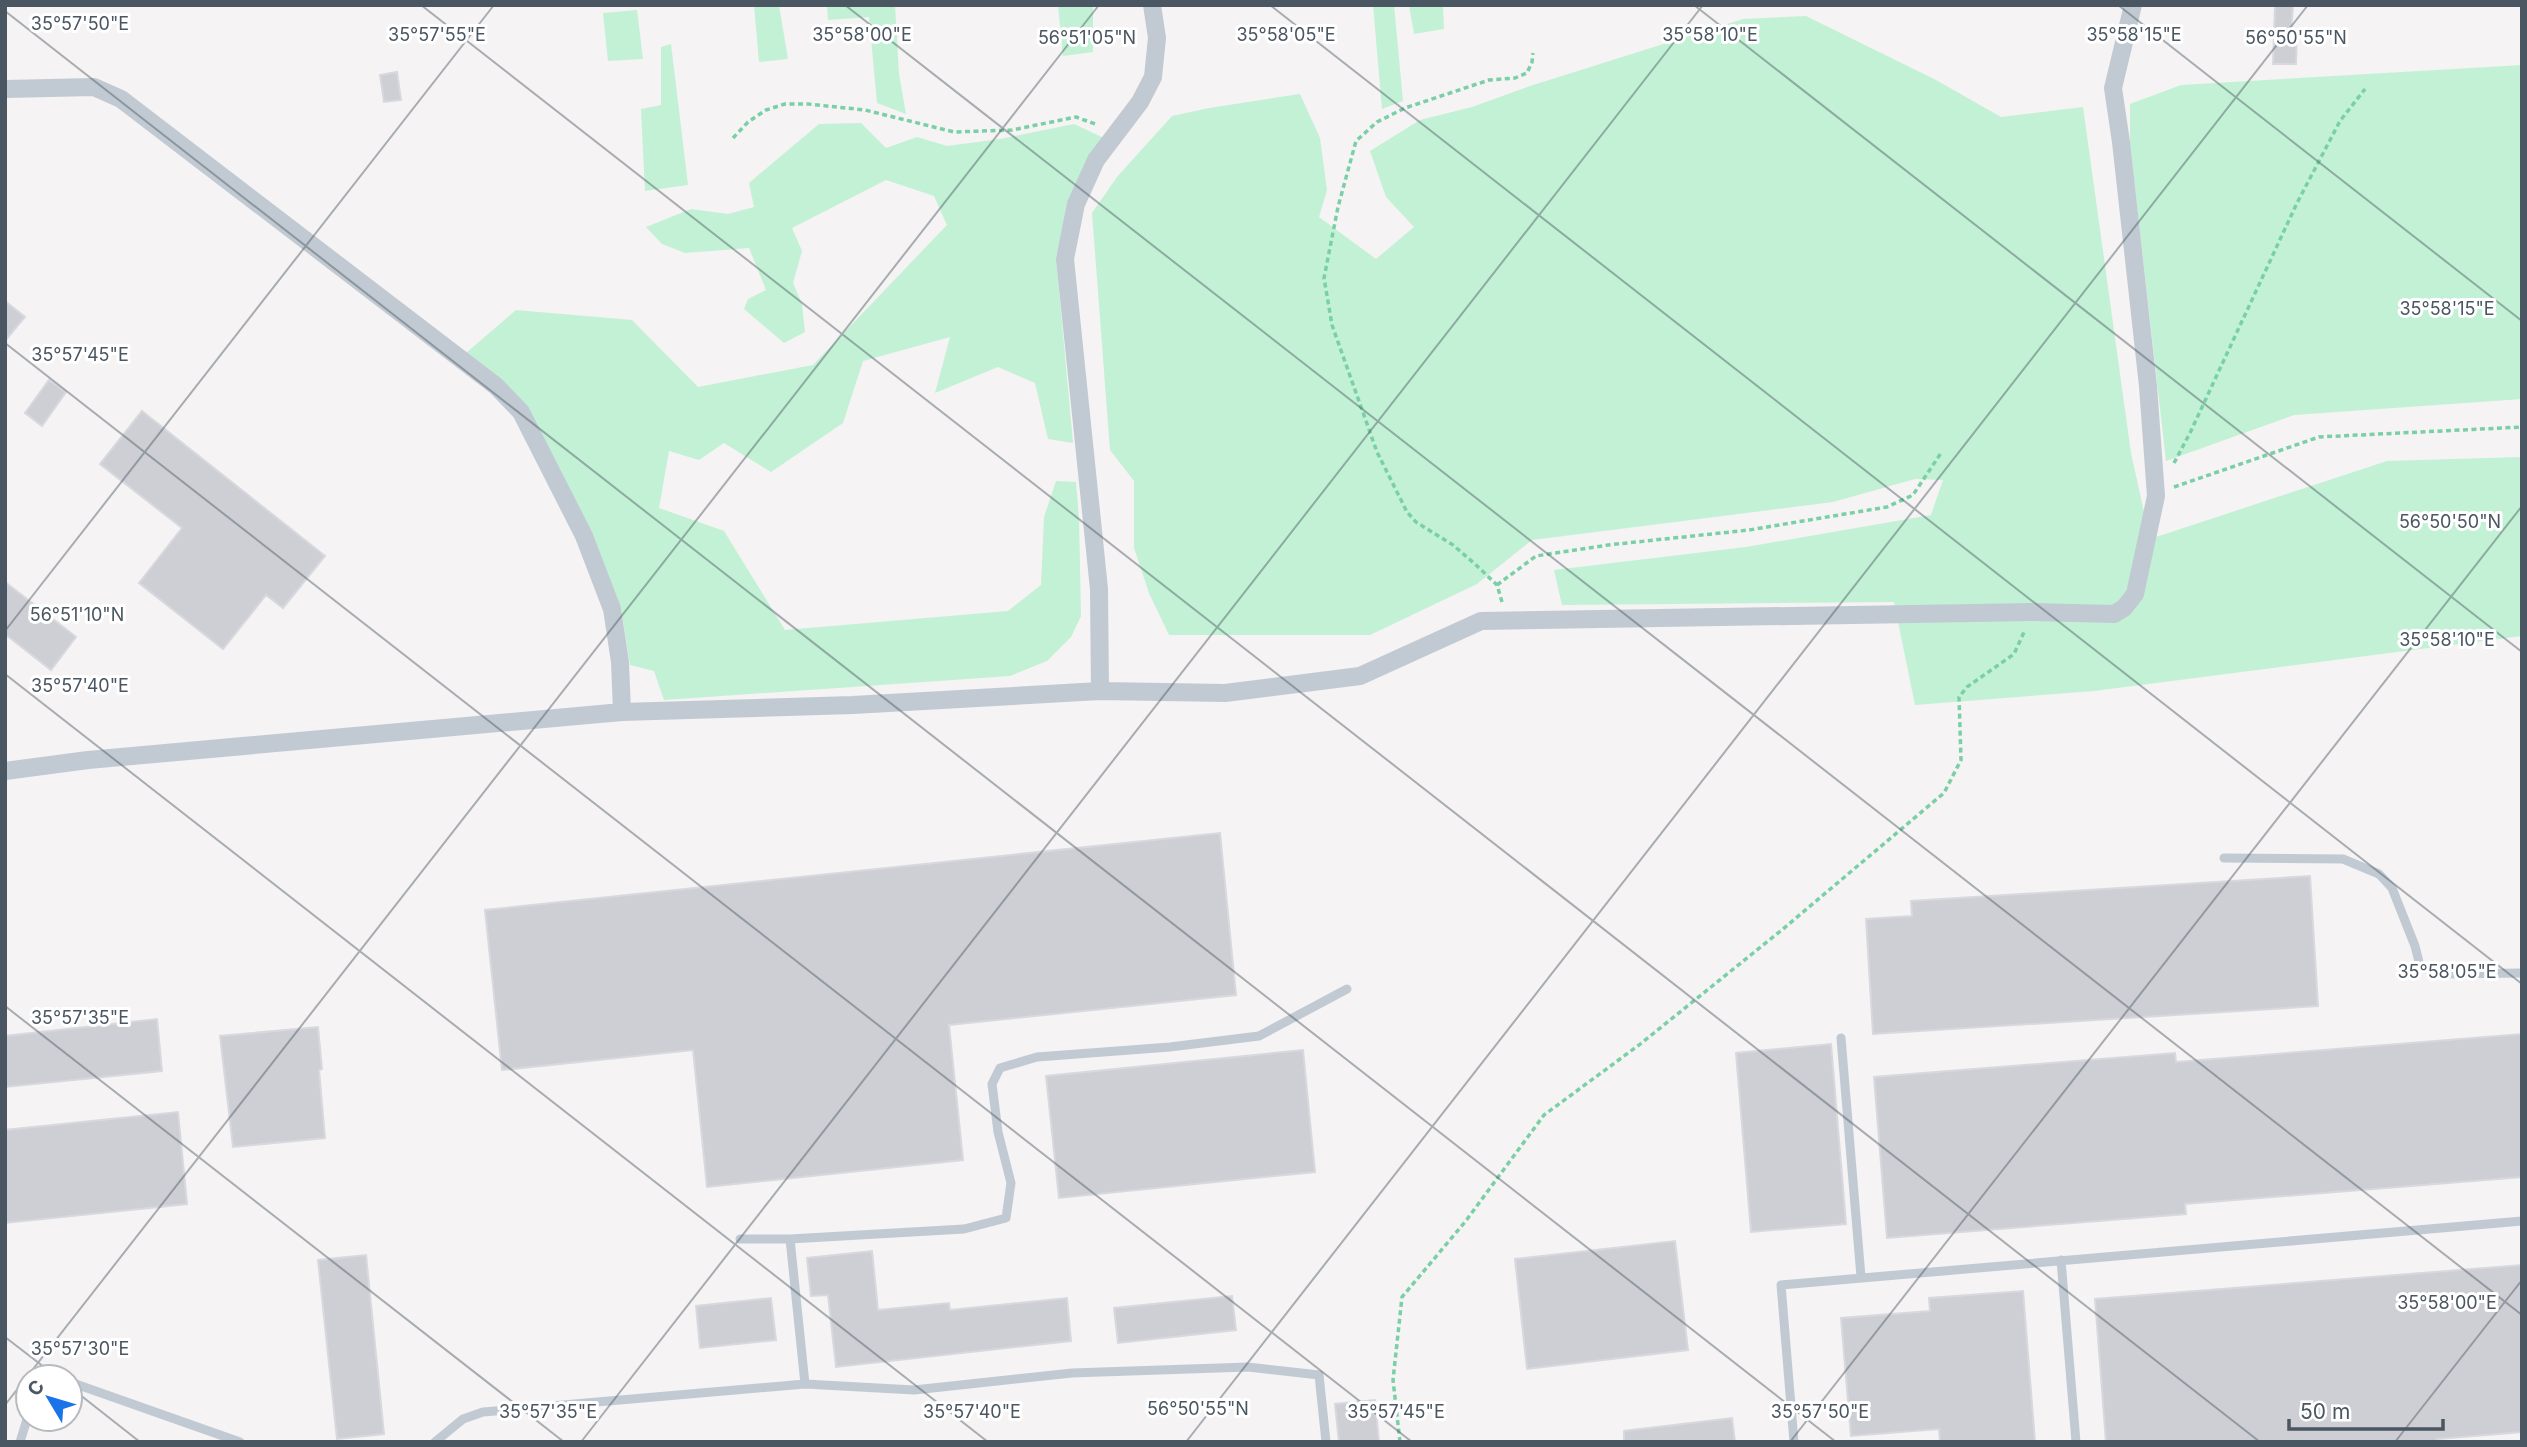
<svg xmlns="http://www.w3.org/2000/svg" width="2527" height="1447" viewBox="0 0 2527 1447" font-family="Inter,sans-serif">
	<style>
		.green { fill: #c3f1d5 }
		.building { fill: #cdcfd5; stroke: #d7d9de; stroke-width: 2 }
		.lines { fill: none; stroke-linecap: round; stroke-linejoin: round }
		.path { stroke: #7ad0a6; stroke-width: 3.5; stroke-dasharray: 5 3.5; stroke-linecap: butt }
		.lane { stroke: #c1cad2; stroke-width: 9 }
		.street { stroke: #c1cad2; stroke-width: 18 }
		.ticks { fill: none; stroke: #4a5661; stroke-width: 2; stroke-opacity: 0.45 }
		.ticks-label { font-size: 18px; text-anchor: middle; fill: #4a5661; stroke: #fff; stroke-width: 6; stroke-linejoin: round; paint-order: stroke }
	</style>
	<rect width="100%" height="100%" fill="#f5f3f3"/>
	<!-- green -->
	<path class="green" d="M754,5H779L788,59L759,62Z
		M827,5H895L899,74L906,114L877,103L869,17L828,20Z
		M1058,5H1093V52L1063,56Z
		M1373,5H1394L1403,101L1382,109Z
		M1409,5H1443L1444,29L1414,34Z
		M637,10L643,59L608,61L603,13Z
		M1806,16L1936,80L2001,117L2083,107L2131,453L2150,539L2387,461L2522,457V636L2094,691L1915,705L1894,602L1562,605L1554,570L1746,547L1931,515L1943,480L1915,479L1833,502L1532,540L1477,584L1370,635H1169L1149,593L1134,548V481L1110,450L1092,213L1117,177L1172,116L1209,108L1300,94L1320,138L1327,190L1319,217L1376,259L1414,227L1386,197L1370,151L1420,120L1472,107L1530,86L1743,19Z
		M671,44L688,185L645,191L641,109L661,105V47Z
		M2522,65V399L2294,415L2166,461L2130,144V104L2181,85Z
		M861,123L886,148L917,137L947,146L1000,139L1074,124L1106,139L1071,196L1056,257L1073,443L1048,439L1035,383L998,367L935,393L950,337L863,361L843,423L771,472L724,443L699,460L669,451L659,508L724,531L785,630L1008,611L1041,585L1044,517L1056,481L1076,482L1079,518L1081,616L1071,637L1047,661L1010,676L664,700L654,671L630,665L621,608L587,527L528,412L466,353L516,310L632,320L698,387L813,365L947,225L934,196L886,180L792,228L802,251L793,283L802,304L805,332L784,343L744,309L748,299L766,290L749,248L685,253L662,244L646,227L691,209L728,214L754,207L749,183L819,124Z"/>
	<!-- building -->
	<path class="building" d="M2275,5H2293L2291,34H2297L2296,64H2273Z
		M397,72L401,100L384,102L380,75Z
		M5,301L25,317L5,341Z
		M49,380L66,392L42,426L25,413Z
		M142,411L325,556L283,608L266,595L223,649L139,583L182,528L100,464Z
		M5,582L76,637L51,670L5,634Z
		M1220,833L1236,995L949,1025L963,1160L707,1187L693,1050L502,1070L485,910Z
		M2310,876L2318,1006L1873,1034L1866,919L1912,916L1911,901Z
		M157,1019L162,1071L5,1087V1036Z
		M318,1027L322,1069L319,1070L325,1138L233,1147L220,1036Z
		M2522,1034V1177L2185,1204L2186,1214L1887,1238L1874,1077L2175,1053L2176,1062Z
		M1831,1044L1846,1224L1751,1232L1736,1053Z
		M1303,1050L1315,1172L1059,1198L1046,1076Z
		M178,1112L187,1204L5,1223V1130Z
		M1675,1241L1688,1350L1527,1369L1515,1259Z
		M872,1251L878,1310L949,1303L950,1310L1067,1298L1071,1341L836,1367L828,1295L811,1296L807,1258Z
		M366,1255L384,1434L337,1439L318,1260Z
		M2522,1265V1432L2437,1439V1442H2106L2095,1299Z
		M2023,1291L2035,1442H1940L1939,1429L1851,1436L1841,1318L1930,1311L1929,1298Z
		M1232,1296L1236,1330L1118,1343L1114,1308Z
		M771,1298L776,1340L700,1348L696,1306Z
		M1375,1400L1379,1442H1339L1335,1404Z
		M1732,1418L1735,1442H1624V1431Z"/>
	<g class="lines">
		<!-- path -->
		<path class="path" d="M733,138L748,122L766,110L785,104H808L865,110L954,132L1012,130L1076,117L1098,125
			M2174,463L2190,433L2297,203L2340,121L2365,89
			M2174,487L2319,437L2522,427
			M1497,585L1536,556L1608,545L1749,530L1887,507L1913,495L1941,453
			M1502,602L1497,585L1475,564L1453,545L1416,522L1407,512L1377,452L1332,325L1324,278L1338,207L1356,141L1377,122L1405,108L1489,80L1515,78L1527,73L1532,62L1533,53
			M1400,1442L1393,1380L1402,1297L1465,1222L1544,1115L1639,1045L1783,929L1944,793L1961,760L1959,697L1967,687L2014,654L2025,630"/>
		<!-- lane -->
		<path class="lane" d="M2224,858L2343,859L2379,874L2392,888L2415,946L2420,966L2439,974L2522,973
			M1841,1038L1861,1277
			M740,1239H790L964,1229L1006,1218L1011,1183L998,1132L992,1084L1000,1068L1037,1057L1170,1047L1259,1036L1347,989
			M790,1239L805,1384
			M2061,1260L2076,1442
			M40,1377L42,1372L56,1377
			M70,1382L240,1442
			M20,1442L28,1416
			M435,1442L463,1419L483,1412L805,1384L914,1390L1072,1373L1248,1367L1319,1375L1326,1442
			M1794,1442L1781,1285L2522,1221"/>
		<!-- street -->
		<path class="street" d="M5,89L94,87L121,99L496,386L521,412L584,536L612,609L620,662L622,712
			M1100,691L1099,589L1065,259L1076,204L1096,160L1140,102L1153,77L1157,38L1152,5
			M5,771L88,760L622,712L853,705L1100,691L1225,693L1360,676L1481,621L2032,612L2114,614L2124,608L2135,594L2156,496L2148,386L2121,142L2113,88L2133,5"/>
	</g>
	<!-- ticks -->
	<path class="ticks" d="M421,5L2260,1442M845,5L2522,1315M1270,5L2522,984M1694,5L2522,652M2118,5L2522,321M5,11L1836,1442M5,343L1412,1442M5,631L494,5M5,674L988,1442M5,1006L564,1442M5,1337L57,1377M70,1387L140,1442M5,1405L1099,5M581,1442L1703,5M1186,1442L2308,5M1790,1442L2522,506M2395,1442L2522,1280"/>
	<g class="ticks-label">
		<text x="80" y="30">35°57'50"E</text>
		<text x="437" y="41">35°57'55"E</text>
		<text x="862" y="41">35°58'00"E</text>
		<text x="1286" y="41">35°58'05"E</text>
		<text x="2134" y="41">35°58'15"E</text>
		<text x="1710" y="41">35°58'10"E</text>
		<text x="1087" y="44">56°51'05"N</text>
		<text x="2296" y="44">56°50'55"N</text>
		<text x="2447" y="315">35°58'15"E</text>
		<text x="80" y="361">35°57'45"E</text>
		<text x="2450" y="528">56°50'50"N</text>
		<text x="77" y="621">56°51'10"N</text>
		<text x="2447" y="646">35°58'10"E</text>
		<text x="80" y="692">35°57'40"E</text>
		<text x="2447" y="978">35°58'05"E</text>
		<text x="80" y="1024">35°57'35"E</text>
		<text x="2447" y="1309">35°58'00"E</text>
		<text x="80" y="1355">35°57'30"E</text>
		<text x="1198" y="1415">56°50'55"N</text>
		<text x="548" y="1418">35°57'35"E</text>
		<text x="972" y="1418">35°57'40"E</text>
		<text x="1396" y="1418">35°57'45"E</text>
		<text x="1820" y="1418">35°57'50"E</text>
	</g>
	<!-- border -->
	<rect width="2527" height="1447" fill="none" stroke="#4a5661" stroke-width="14"/>
	<!-- north arrow -->
	<g transform="translate(49 1398) rotate(308)"><circle r="33" fill="#ffffff" stroke="#b7bbc0" stroke-width="2"/>
	<path d="M0-5L12 26L0 18L-12 26Z" fill="#1a73e8"/>
	<text y="-10" font-size="19" font-weight="bold" text-anchor="middle" fill="#4a5661">С</text>
	</g>
	<!-- scale -->
	<path d="M2289 1419v10h154v-10" fill="none" stroke="#4a5661" stroke-width="3.5"/>
	<text x="2300" y="1419" font-size="21" fill="#4a5661" stroke="#ffffff" stroke-width="5" paint-order="stroke">50 m</text>
</svg>
